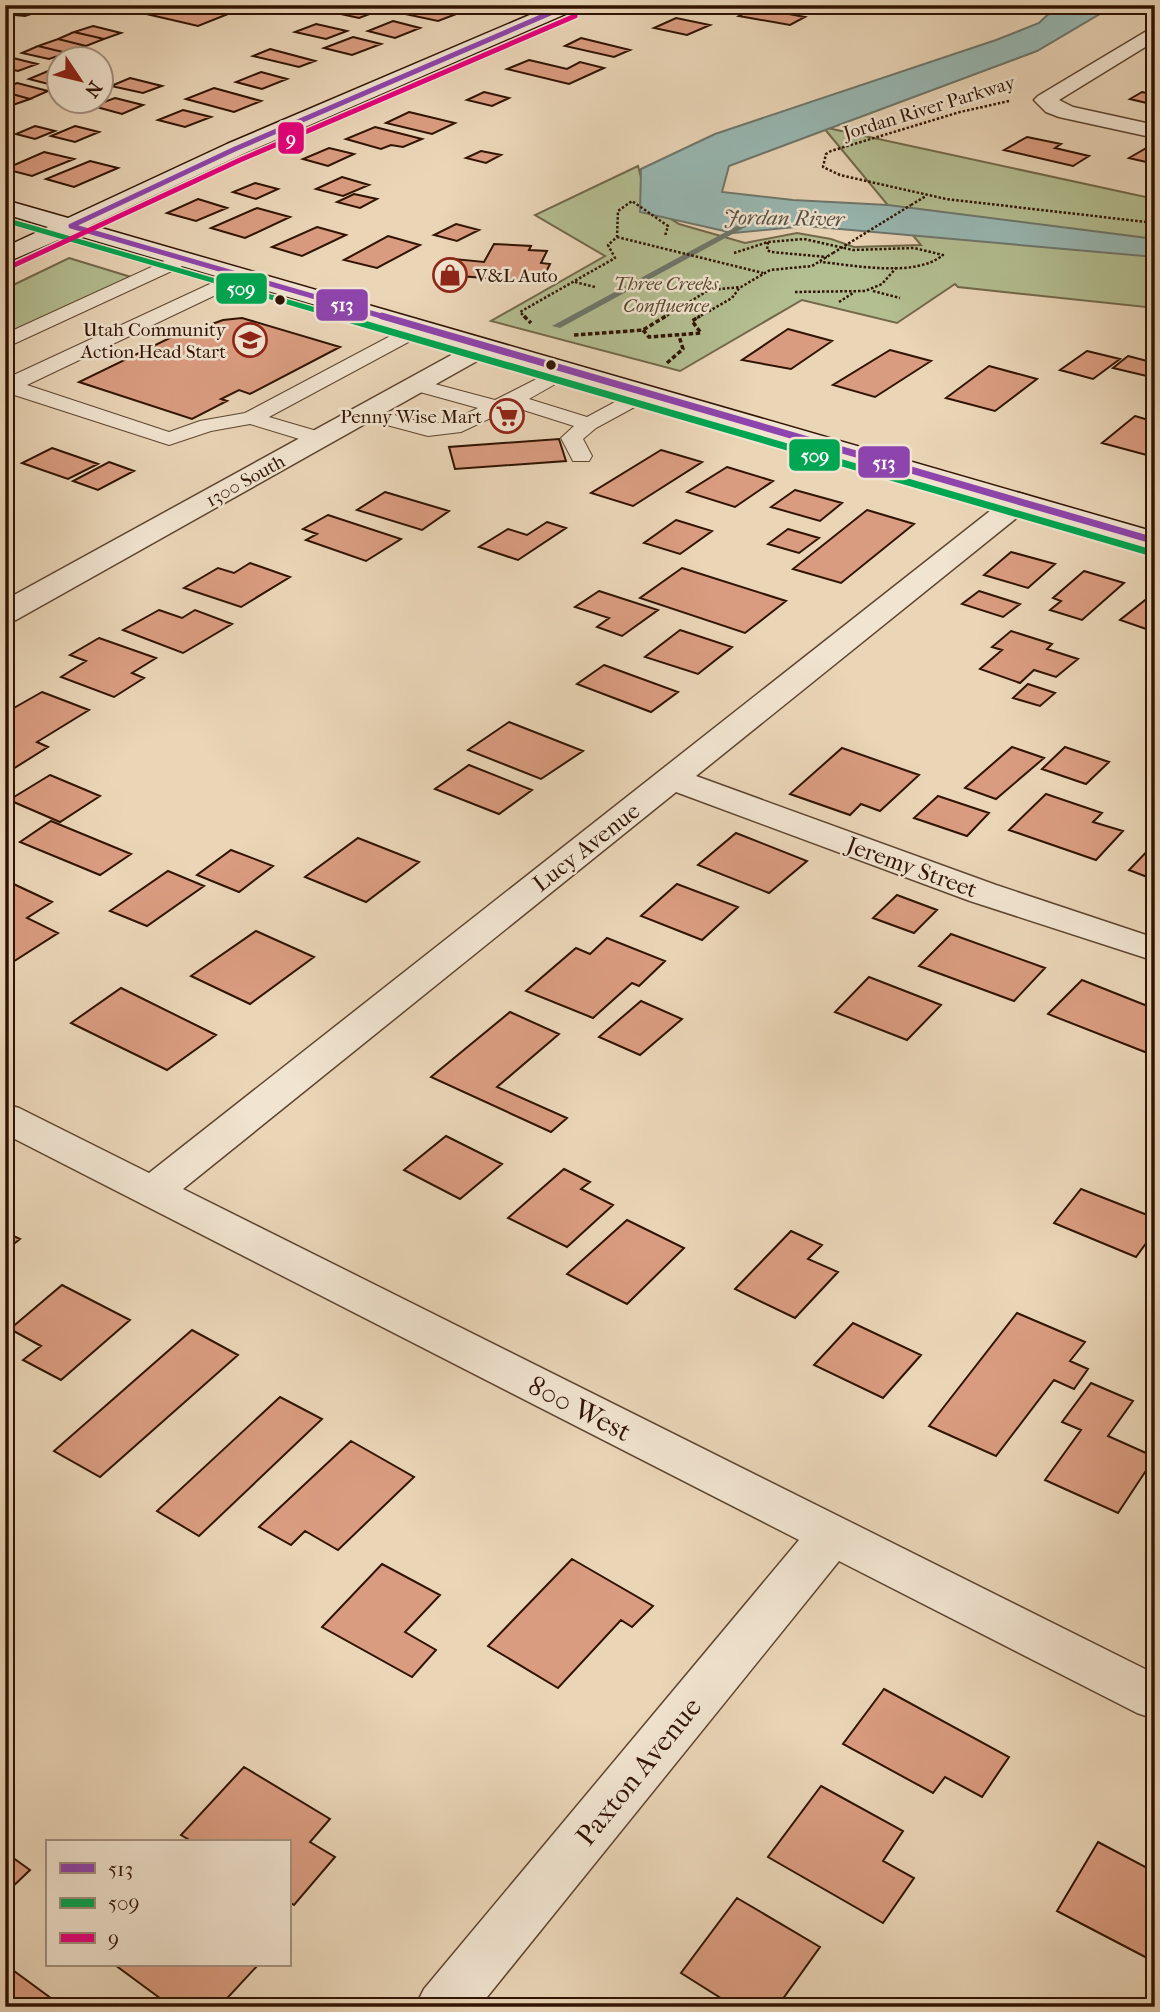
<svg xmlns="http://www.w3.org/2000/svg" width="1160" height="2012" viewBox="0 0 1160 2012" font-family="'IM FELL French Canon',serif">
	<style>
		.green { fill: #b3be91; stroke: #72684a; stroke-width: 2 }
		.water { fill: #98b8b3; stroke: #6e766c; stroke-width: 2 }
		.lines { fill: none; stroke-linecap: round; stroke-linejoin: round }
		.stream { fill: #6e766c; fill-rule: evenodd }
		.building { fill: #da9c80; stroke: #301302; stroke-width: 2 }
		.service-casing { stroke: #5e442f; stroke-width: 2 }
		.minor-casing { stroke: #5e442f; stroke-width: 3 }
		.secondary-casing { stroke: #301302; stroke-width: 3 }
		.path-far1 { stroke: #301302; stroke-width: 2.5; stroke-dasharray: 2.5 2; stroke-linecap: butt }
		.path { stroke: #301302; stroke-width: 3.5; stroke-dasharray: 4.5 2.5; stroke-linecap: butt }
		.service { fill: #f1e4d0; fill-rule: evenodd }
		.minor { fill: #f1e4d0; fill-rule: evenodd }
		.secondary { fill: #f1e4d0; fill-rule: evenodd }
		.path-bridge { stroke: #301302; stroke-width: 2.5; stroke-dasharray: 2.5 2; stroke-linecap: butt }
		.bus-1-far1-casing { stroke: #f1e4d0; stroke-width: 8 }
		.bus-1-casing { stroke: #f1e4d0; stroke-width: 11 }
		.bus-2-far1-casing { stroke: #f1e4d0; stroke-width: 8 }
		.bus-2-casing { stroke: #f1e4d0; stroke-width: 11 }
		.bus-3-casing { stroke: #f1e4d0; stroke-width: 8 }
		.bus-1-far1 { stroke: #8e44ad; stroke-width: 5 }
		.bus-1 { stroke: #8e44ad; stroke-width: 7 }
		.bus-2-far1 { stroke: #00a651; stroke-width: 5 }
		.bus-2 { stroke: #00a651; stroke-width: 7 }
		.bus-3 { stroke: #e5007d; stroke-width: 5 }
		.bus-dot { fill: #301302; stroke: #f1e4d0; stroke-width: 2.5 }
		.labels { text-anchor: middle; stroke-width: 5; stroke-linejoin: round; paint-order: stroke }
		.far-street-label { font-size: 19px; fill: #301302; stroke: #f1e4d0 }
		.far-poi-label { font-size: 19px; fill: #301302; stroke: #f1e4d0; text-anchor: end }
		.far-park-label { font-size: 19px; font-style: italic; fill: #57462d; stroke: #f1e4d0 }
		.far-water-label { font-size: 21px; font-style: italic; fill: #544d40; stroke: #f1e4d0 }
		.street-label { font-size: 23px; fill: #301302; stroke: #f1e4d0 }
		.near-street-label { font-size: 28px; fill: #301302; stroke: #f1e4d0 }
		.line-badge { stroke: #f1e4d0; stroke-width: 2.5 }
		.badge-label { font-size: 19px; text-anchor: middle; font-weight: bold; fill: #fff }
	</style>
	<rect width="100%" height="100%" fill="#ead5b7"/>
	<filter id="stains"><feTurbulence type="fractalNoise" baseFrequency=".00286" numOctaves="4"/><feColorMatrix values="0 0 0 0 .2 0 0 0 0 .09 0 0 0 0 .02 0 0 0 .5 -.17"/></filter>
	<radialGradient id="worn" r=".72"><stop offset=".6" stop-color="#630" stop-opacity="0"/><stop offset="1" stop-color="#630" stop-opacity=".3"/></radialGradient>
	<!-- green -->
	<path class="green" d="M823,127L1155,199V308L958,287L955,284L897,323L802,300L680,371L491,321L605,256L535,215L638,166L648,204L679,224L745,243L797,233L831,239L854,247L921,245Z
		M69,258L131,277L5,335V289Z"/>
	<!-- water -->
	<path class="water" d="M1058,5H1115L1037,51L729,166L722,192L793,200L888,205L1155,239V257L806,226L733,233L640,212L641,169L715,134L996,40L1039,23Z"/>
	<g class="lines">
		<!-- stream -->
		<path class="stream" d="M744,222L751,224L560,328L552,326Z"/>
	</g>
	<!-- building -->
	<path class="building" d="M5,5H39L49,8L25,16L5,14Z
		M179,5H188L228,14L198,26L142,13L158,7L167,10Z
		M406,5L422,9L428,6L459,13L438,21L391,11Z
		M352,7L375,12L359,18L336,13Z
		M751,10L763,12L767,10L805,17L790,25L739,16Z
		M676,18L710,25L687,35L654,28Z
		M393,21L420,28L395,38L368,31Z
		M316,24L347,31L326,39L295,32Z
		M93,26L121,33L104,39L74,32Z
		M74,32L104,39L86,46L58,39Z
		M353,37L381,44L352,55L324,48Z
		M581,38L630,50L614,57L565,46Z
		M58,39L86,46L67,53L38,46Z
		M38,46L67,53L49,59L22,53Z
		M270,49L315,61L299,67L253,56Z
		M9,57L37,64L18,71L5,68V59Z
		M529,60L567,69L580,62L604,68L569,84L507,69Z
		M48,71L60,74V87L29,79Z
		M261,72L287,79L262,89L236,82Z
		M130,78L162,86L143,93L111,86Z
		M17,83L48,91L30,99L5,92V88Z
		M214,88L261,101L234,112L186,99Z
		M5,92L30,99L10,106L5,105Z
		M484,92L509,98L492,106L467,100Z
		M1142,92L1155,95V105L1130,99Z
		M115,98L143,105L122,114L93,106Z
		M183,110L211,117L185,127L158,120Z
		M409,112L455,123L432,134L386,123Z
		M35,126L55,131L35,139L16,134Z
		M75,126L99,132L75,142L51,136Z
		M375,127L422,139L403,147L391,145L381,149L346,139Z
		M1027,137L1061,144L1055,148L1089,156L1073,166L1004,150Z
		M1148,147L1155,149V164L1129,158Z
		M329,148L354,154L328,166L303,159Z
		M481,151L501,155L486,163L466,158Z
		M44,152L74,159L32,176L5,169Z
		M90,161L118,168L74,187L46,179Z
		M342,177L369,185L343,196L316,189Z
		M255,183L278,189L256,199L233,192Z
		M354,194L377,199L360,208L337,202Z
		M198,199L227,208L196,221L167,213Z
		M257,208L290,217L245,238L211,228Z
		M456,224L479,230L457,241L434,235Z
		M317,227L346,235L302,256L272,247Z
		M388,236L420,245L377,268L344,260Z
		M494,244L531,246L529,250L547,251L541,263L550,264L541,282L445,275L454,259L484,262Z
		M242,318L340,347L250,394L239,390L221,399L227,401L192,419L79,382L182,332L187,333L223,320Z
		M788,329L832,341L791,369L742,360Z
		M890,350L931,361L875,397L833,385Z
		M1087,351L1120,359L1093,379L1060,370Z
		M1128,356L1155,363V378L1113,368Z
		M989,366L1037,379L995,411L946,398Z
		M1135,416L1155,422L1154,457L1102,443Z
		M559,439L566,461L455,469L449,447Z
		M52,448L98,464L68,479L22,463Z
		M661,450L702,462L633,506L591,493Z
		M109,462L134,471L98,490L73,481Z
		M727,467L773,481L735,507L687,492Z
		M795,490L842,503L820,521L771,507Z
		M385,492L449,511L422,530L357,510Z
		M867,510L914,524L841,583L793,569Z
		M328,515L401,539L366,561L306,540L317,534L303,529Z
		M676,520L712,531L680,554L644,543Z
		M547,522L566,528L518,560L479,547L508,529L527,535Z
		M788,529L819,538L799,553L768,544Z
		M1011,552L1055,564L1028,588L984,575Z
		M250,563L290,577L241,607L184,588L218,568L234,573Z
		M682,568L786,601L745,633L640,598Z
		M1084,571L1124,583L1082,620L1050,610L1061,601L1053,598Z
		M599,591L658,610L622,636L597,627L609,618L575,607Z
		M979,591L1020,604L1003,617L962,604Z
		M1154,593L1155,632L1120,620Z
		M159,610L182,618L195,610L232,624L183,653L123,630Z
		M680,630L732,647L698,674L645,657Z
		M1011,631L1052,644L1047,649L1078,659L1056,677L1034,670L1020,683L980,669L1002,650L992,647Z
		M99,638L156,658L132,673L144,678L114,697L61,677L86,661L70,655Z
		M604,665L678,692L651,712L577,684Z
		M1028,684L1055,693L1040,706L1013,698Z
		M42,692L89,710L37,742L48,747L5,774V713Z
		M509,722L583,751L541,779L468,750Z
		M1012,747L1044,758L996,799L965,788Z
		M1065,747L1109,762L1086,784L1042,769Z
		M842,748L919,775L880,811L861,804L850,815L790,794Z
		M469,765L532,790L499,814L435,789Z
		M50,775L100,796L60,822L9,800Z
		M1046,794L1102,813L1093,822L1123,831L1096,860L1009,830Z
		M938,796L989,813L967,836L914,818Z
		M51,821L131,854L100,875L20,842Z
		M736,833L807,861L769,893L698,865Z
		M358,838L419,862L366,902L305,877Z
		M1155,843V880L1129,870Z
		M231,850L273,866L239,892L197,875Z
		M168,871L204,886L147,926L110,911Z
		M5,880L52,902L27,918L58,933L5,967Z
		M677,884L738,907L702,940L641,916Z
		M897,895L937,910L914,933L873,918Z
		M256,931L314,957L250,1004L191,976Z
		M951,934L1045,968L1014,1001L919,966Z
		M607,938L665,961L639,986L632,983L593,1018L526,991L576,948L590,954Z
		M869,977L941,1005L907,1040L835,1012Z
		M1082,980L1155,1009V1042L1145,1052L1048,1014Z
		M121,988L216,1035L167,1070L71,1023Z
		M641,1001L682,1019L640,1055L599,1037Z
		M510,1012L559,1034L497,1087L567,1118L551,1132L431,1077Z
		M446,1136L502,1164L460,1199L404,1170Z
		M564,1169L590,1182L581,1189L613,1205L567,1247L508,1218Z
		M1081,1189L1155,1218V1231L1136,1257L1054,1223Z
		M627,1220L684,1248L627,1304L567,1274Z
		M791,1231L822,1245L808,1259L838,1272L795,1318L735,1289Z
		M5,1232L20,1239L5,1251Z
		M62,1285L130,1320L61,1380L23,1360L41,1346L10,1329Z
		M1017,1313L1085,1342L1070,1361L1088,1369L1074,1389L1054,1380L996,1456L929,1426Z
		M853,1323L921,1355L883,1398L814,1365Z
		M192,1330L238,1355L100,1477L54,1451Z
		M1091,1383L1133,1401L1108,1436L1155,1457L1118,1513L1045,1480L1081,1430L1062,1422Z
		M280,1397L322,1419L199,1536L157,1511Z
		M351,1441L414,1477L338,1550L305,1531L291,1545L259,1527Z
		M572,1559L653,1606L632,1627L621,1620L558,1688L488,1646Z
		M382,1564L440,1595L405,1632L436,1650L412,1677L322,1627Z
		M884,1689L1009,1757L982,1797L945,1777L933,1793L843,1744Z
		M244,1767L330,1819L310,1842L335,1857L294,1905L289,1902V1842H193L181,1835Z
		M821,1786L903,1831L883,1861L914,1878L883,1923L768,1857Z
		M1098,1842L1155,1872L1153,1961L1057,1911Z
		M5,1852L30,1870L5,1894Z
		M737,1898L820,1947L777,2007H735L681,1973Z
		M115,1965H258L219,2007H172Z
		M10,1968L63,2007H5V1972Z"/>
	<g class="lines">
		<!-- service casing -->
		<g class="service-casing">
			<path id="service" d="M182,253L189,255L191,259L189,263L5,348V334Z
				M240,270L247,272L249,276L247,280L27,385L169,432L200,421L245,413L413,324L420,322L430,328L427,332L269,417L327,434L330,439L327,444L319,445L250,424L211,431L169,445L5,392V379Z
				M566,364L573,366L576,370L573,374L529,399L587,417L639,389H653L656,393L653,397L596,428L583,439L592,456L589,461H573L561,438L574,426L514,407L461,432L428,436L357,417L354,413L357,409L364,407L428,424L450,422L478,408L409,389L406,385L409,381L416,379L495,400Z"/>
		</g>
		<!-- minor casing -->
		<g class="minor-casing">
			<path id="minor" d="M511,5L560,8L563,12L553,18L513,9Z
				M1155,26V41L1059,100L1073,107L1155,125V138L1059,117L1046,112L1034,100L1038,96Z
				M484,339L493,342L497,347L493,352L16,620L5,622V600L475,342Z
				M1019,493L1029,496L1033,502L1029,508L696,776L996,885L1155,938V961L970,901L676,792L183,1189L1155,1674V1719L1137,1713L839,1561L479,2007H415L424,1989L799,1540L5,1134V1104L19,1108L149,1173L1009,496Z"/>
		</g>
		<!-- secondary casing -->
		<g class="secondary-casing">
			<path id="secondary" d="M553,5H579L577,9L243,154L91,225L1155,532V550L72,234L5,263V247L48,227L5,214V200L68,218L227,144Z"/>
		</g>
		<!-- path-far1 -->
		<path class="path-far1" d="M1009,101L960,112L831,151L826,154L823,167L840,175L946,199L1155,223
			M911,205L926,196
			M617,237L763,273
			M768,242L767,250L771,252L827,257
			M734,253L768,242L804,239L853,250L914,248L943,255C915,278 854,265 820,262
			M575,282L595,287
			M681,284L708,290
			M873,291L900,298
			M795,292L865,291L882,284L897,267
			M839,302L853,293
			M526,318L520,312L615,258L608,245L617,237L618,211L632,201L668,226L665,236
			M663,318L709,290L741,287L770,270L812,266L833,253
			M697,318L732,298L740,287"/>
		<!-- path -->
		<path class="path" d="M524,316L531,323
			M643,330L649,337L701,333L692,321L700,316
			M574,335L643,330L666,316
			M667,363L683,349L679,336"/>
		<!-- service -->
		<use href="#service" class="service"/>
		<!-- minor -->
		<use href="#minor" class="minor"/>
		<!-- secondary -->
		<use href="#secondary" class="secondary"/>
		<!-- path-bridge -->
		<path class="path-bridge" d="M833,253L911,205"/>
		<!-- bus-1-far1 casing -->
		<g class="bus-1-far1-casing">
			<path id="bus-1-far1" d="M71,226L388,318
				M71,226L235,149L569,5"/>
		</g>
		<!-- bus-1 casing -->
		<g class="bus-1-casing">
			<path id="bus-1" d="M382,316L1155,541"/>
		</g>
		<!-- bus-2-far1 casing -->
		<g class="bus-2-far1-casing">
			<path id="bus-2-far1" d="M5,220L343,318"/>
		</g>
		<!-- bus-2 casing -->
		<g class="bus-2-casing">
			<path id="bus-2" d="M337,316L1152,553"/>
		</g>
		<!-- bus-3 casing -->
		<g class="bus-3-casing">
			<path id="bus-3" d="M10,267L240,160L575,16"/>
		</g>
		<!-- bus-1-far1 -->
		<use href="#bus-1-far1" class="bus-1-far1"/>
		<!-- bus-1 -->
		<use href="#bus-1" class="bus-1"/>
		<!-- bus-2-far1 -->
		<use href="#bus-2-far1" class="bus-2-far1"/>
		<!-- bus-2 -->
		<use href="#bus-2" class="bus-2"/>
		<!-- bus-3 -->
		<use href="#bus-3" class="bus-3"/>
	</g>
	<!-- icons -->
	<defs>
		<g id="shop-ring" transform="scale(1.75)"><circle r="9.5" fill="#f1e4d0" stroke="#8f2418" stroke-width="1.5"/><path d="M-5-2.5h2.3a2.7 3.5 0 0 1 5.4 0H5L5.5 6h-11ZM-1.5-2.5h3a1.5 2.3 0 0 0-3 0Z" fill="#8f2418"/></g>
		<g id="school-ring" transform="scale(1.75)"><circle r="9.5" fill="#f1e4d0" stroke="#8f2418" stroke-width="1.5"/><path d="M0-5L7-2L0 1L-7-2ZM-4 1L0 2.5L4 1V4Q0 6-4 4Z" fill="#8f2418"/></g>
		<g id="supermarket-ring" transform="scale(1.75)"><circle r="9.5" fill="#f1e4d0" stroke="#8f2418" stroke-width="1.5"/><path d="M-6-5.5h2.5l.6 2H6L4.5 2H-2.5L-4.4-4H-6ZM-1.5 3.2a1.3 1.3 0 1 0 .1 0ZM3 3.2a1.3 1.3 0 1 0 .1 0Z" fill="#8f2418"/></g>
	</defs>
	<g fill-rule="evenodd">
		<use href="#shop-ring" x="450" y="275"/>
		<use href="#school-ring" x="250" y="340"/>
		<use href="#supermarket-ring" x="507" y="416"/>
	</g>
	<!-- markers -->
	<g class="bus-dot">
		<circle cx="280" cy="300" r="6"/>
		<circle cx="551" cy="365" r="6"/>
	</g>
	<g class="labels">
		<!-- far-street labels -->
		<g class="far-street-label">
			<text transform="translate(929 107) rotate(-17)" y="7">Jordan River Parkway</text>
			<text transform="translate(245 480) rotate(-29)" y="7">1300 South</text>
		</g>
		<!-- far-poi labels -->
		<g class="far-poi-label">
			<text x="475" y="282" text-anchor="start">V&amp;L Auto</text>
			<text x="226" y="336">Utah Community<tspan x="226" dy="22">Action Head Start</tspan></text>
			<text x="482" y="423">Penny Wise Mart</text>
		</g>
		<!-- far-park labels -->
		<g class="far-park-label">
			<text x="666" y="290">Three Creeks<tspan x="666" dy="22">Confluence</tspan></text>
		</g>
		<!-- far-water labels -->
		<g class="far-water-label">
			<text transform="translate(784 218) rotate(1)" y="7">Jordan River</text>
		</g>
		<!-- street labels -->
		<g class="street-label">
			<text transform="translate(586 847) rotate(-38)" y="8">Lucy Avenue</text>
			<text transform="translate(912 867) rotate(20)" y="8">Jeremy Street</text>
		</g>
		<!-- near-street labels -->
		<g class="near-street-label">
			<text transform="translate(580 1408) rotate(27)" y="10">800 West</text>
			<text transform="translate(638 1771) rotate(-51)" y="10">Paxton Avenue</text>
		</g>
	</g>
	<g class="line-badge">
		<rect x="277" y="121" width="28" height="34" rx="7" fill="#e5007d"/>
		<rect x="215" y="272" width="53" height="33" rx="7" fill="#00a651"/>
		<rect x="315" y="288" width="54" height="34" rx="7" fill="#8e44ad"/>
		<rect x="788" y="438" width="53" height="34" rx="7" fill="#00a651"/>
		<rect x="857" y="445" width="54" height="34" rx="7" fill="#8e44ad"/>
	</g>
	<g class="badge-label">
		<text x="291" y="145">9</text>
		<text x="241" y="295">509</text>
		<text x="342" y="311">513</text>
		<text x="815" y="462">509</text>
		<text x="884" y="469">513</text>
	</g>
	<!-- margin -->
	<rect width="1160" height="2012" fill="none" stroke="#ead5b7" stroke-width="28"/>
	<rect x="7" y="7" width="1146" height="1998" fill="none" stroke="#301302" stroke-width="3.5"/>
	<rect x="14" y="14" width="1132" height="1984" fill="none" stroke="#301302" stroke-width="2"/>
	<!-- legend -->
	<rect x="46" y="1840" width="245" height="126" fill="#f1e4d0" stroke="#a4907e" stroke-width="2"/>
	<rect x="60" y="1863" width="35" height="10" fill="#8e44ad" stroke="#a4907e" stroke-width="2"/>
	<text x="108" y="1876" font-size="21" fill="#301302">513</text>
	<rect x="60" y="1898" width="35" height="10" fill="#00a651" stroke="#a4907e" stroke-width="2"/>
	<text x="108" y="1910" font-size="21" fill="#301302">509</text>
	<rect x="60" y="1933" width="35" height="10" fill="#e5007d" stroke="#a4907e" stroke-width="2"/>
	<text x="108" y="1946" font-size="21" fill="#301302">9</text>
	<!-- north arrow -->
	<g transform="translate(80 80) rotate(125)"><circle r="33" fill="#f1e4d0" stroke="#a4907e" stroke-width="2"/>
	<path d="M0-5L12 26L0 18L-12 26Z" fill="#8f2418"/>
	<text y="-10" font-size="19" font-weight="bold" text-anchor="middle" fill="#301302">N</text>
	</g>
	<rect width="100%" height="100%" filter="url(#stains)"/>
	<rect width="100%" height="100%" fill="url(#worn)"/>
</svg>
